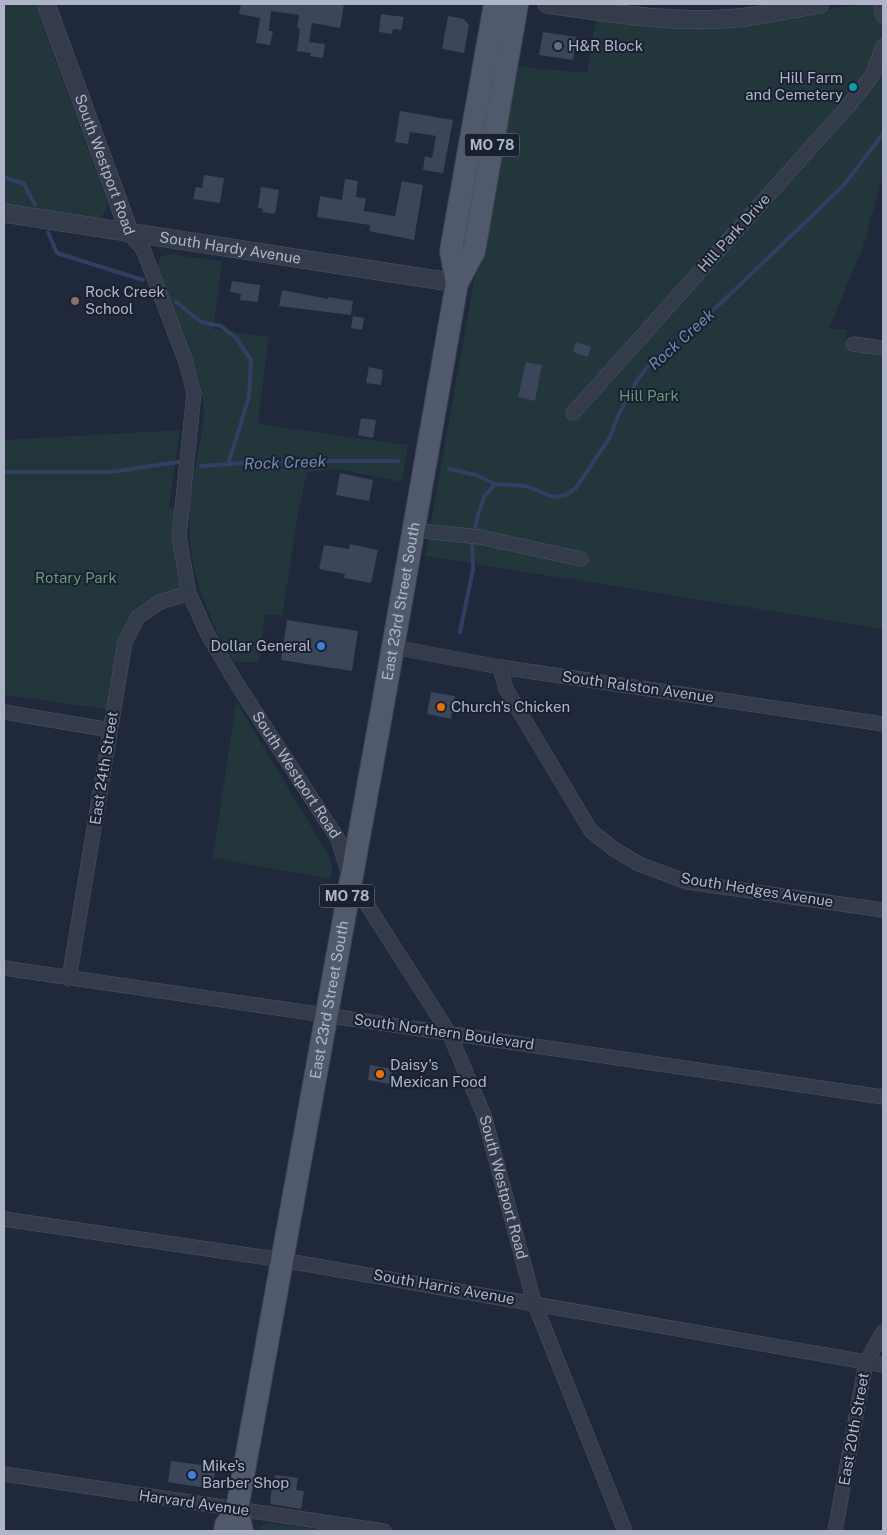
<svg xmlns="http://www.w3.org/2000/svg" width="887" height="1535" viewBox="0 0 887 1535" font-family="'Public Sans',sans-serif">
	<style>
		.green { fill: #22363c }
		.lines { fill: none; stroke-linecap: round; stroke-linejoin: round }
		.stream { stroke: #303f62; stroke-width: 4 }
		.building { fill: #3b465b }
		.minor-casing { stroke: #4e5566; stroke-width: 15 }
		.tertiary-casing { stroke: #4e5566; stroke-width: 19 }
		.primary-casing { stroke: #3d4455; stroke-width: 24 }
		.minor { stroke: #343b4b; stroke-width: 14 }
		.tertiary { stroke: #343b4b; stroke-width: 18 }
		.primary { stroke: #51596c; stroke-width: 22 }
		.service-dot { fill: #5c6f8a; stroke: #192030; stroke-width: 2 }
		.culture-dot { fill: #0f9aa8; stroke: #192030; stroke-width: 2 }
		.education-dot { fill: #8d6e63; stroke: #192030; stroke-width: 2 }
		.shop-dot { fill: #3f7fe0; stroke: #192030; stroke-width: 2 }
		.food-dot { fill: #e8710a; stroke: #192030; stroke-width: 2 }
		.labels { text-anchor: middle; stroke-width: 4; stroke-linejoin: round; paint-order: stroke }
		.shield { fill: #192030; stroke: #81889a; stroke-width: 1 }
		.shield-label { font-size: 14px; font-weight: bold; fill: #aeb5c8 }
		.poi-label { font-size: 15px; fill: #aeb5c8; stroke: #192030; text-anchor: start }
		.street-label { font-size: 15px; fill: #aeb5c8; stroke: #192030 }
		.park-label { font-size: 15px; fill: #649a76; stroke: #192030 }
		.water-label { font-size: 16px; font-style: italic; fill: #7487b2; stroke: #192030 }
	</style>
	<rect width="100%" height="100%" fill="#20283b"/>
	<!-- green -->
	<path class="green" d="M4,4H35L107,202L106,211L97,221L4,206Z
		M861,4H883V176L862,250L829,328L847,330L845,347L883,354V629L425,556L512,66L587,73L596,18L757,21Z
		M168,254L222,261L213,329L269,337L258,424L408,445L402,482L337,469L307,472L298,514L282,616L265,614L259,662H234C199,600 183,559 192,486C195,458 206,428 203,400C198,357 174,315 158,275L159,258Z
		M180,430L169,507L181,508L189,593L138,617L113,710L4,695V440Z
		M236,701L329,856L332,867L331,879L213,858Z
		M271,1523L332,1531H256L262,1525Z"/>
	<g class="lines">
		<!-- stream -->
		<path class="stream" d="M4,177L24,184L35,205
			M48,232L57,253L143,280
			M176,302L201,322L221,326L236,338L251,360L249,397L228,464
			M201,466L272,461H398
			M449,469L476,475L495,484L526,486L553,497L566,495L576,488L610,437L618,416L638,379L649,365L721,303L843,186L883,134
			M4,472H111L178,462
			M460,632L473,570L472,545L478,515L484,497L495,484"/>
	</g>
	<!-- building -->
	<path class="building" d="M241,4H344L340,28L312,23L309,42L325,44L323,58L310,56L311,53L297,51L300,29L297,28L299,15L271,11L269,31H273L270,45L256,43L260,18L239,14Z
		M381,14L404,17L401,30L393,29L392,34L379,32Z
		M448,16L464,19L469,25L464,53L442,49Z
		M543,32L576,37L573,60L539,55Z
		M400,111L453,120L443,173L423,170L425,156L432,158L436,136L410,132L408,144L395,142Z
		M204,175L224,178L220,203L193,199L196,187L202,188Z
		M345,179L358,181L356,197L366,198L364,211L395,216L402,181L423,185L414,240L369,231L370,225L317,217L320,196L342,200Z
		M261,187L279,190L275,214L262,212L263,209L258,208Z
		M232,281L260,285L258,302L240,300L241,294L230,292Z
		M282,290L328,299V297L353,301L351,315L279,306Z
		M353,316L364,318L362,330L351,328Z
		M576,342L591,347L588,357L573,352Z
		M526,362L542,365L535,401L518,397Z
		M369,367L383,370L381,385L366,383Z
		M361,418L376,420L373,438L358,435Z
		M340,473L373,480L369,501L336,495Z
		M350,544L378,550L371,583L344,578L345,574L319,569L324,545L349,549Z
		M287,620L358,631L352,671L281,660Z
		M431,692L455,696L451,719L427,714Z
		M370,1065L392,1069L390,1084L368,1080Z
		M171,1461L216,1467L212,1489L168,1482Z
		M275,1475L298,1478L296,1490L304,1491L301,1509L271,1504L270,1499Z"/>
	<g class="lines">
		<!-- minor casing -->
		<g class="minor-casing">
			<g id="minor">
				<path d="M881,4L883,16"/>
				<path id="s1" d="M130,234L143,249L186,362L194,393L179,537L189,593L207,633L237,684L338,839L350,878L449,1033L484,1115L534,1302L625,1531"/>
				<path d="M853,344L883,348"/>
				<path d="M573,413L849,105L872,76L883,46"/>
				<path d="M413,530L480,537L581,559"/>
				<path d="M393,647L500,667L883,724"/>
				<path d="M500,667L506,689L591,831L614,849L639,864L687,882L883,910"/>
				<path d="M4,712L110,730"/>
				<path d="M4,968L883,1097"/>
				<path d="M69,979L125,642L138,617L160,602L189,593"/>
				<path d="M4,1219L282,1260L883,1365"/>
				<path d="M4,1474L384,1531"/>
				<path d="M835,1531L866,1362L883,1332"/>
			</g>
		</g>
		<!-- tertiary casing -->
		<g class="tertiary-casing">
			<g id="tertiary">
				<path id="s2" d="M46,4L130,234"/>
				<path d="M547,4C610,13 673,24 737,18C765,15 793,8 820,4"/>
				<path id="s3" d="M4,213L457,283"/>
			</g>
		</g>
		<!-- primary casing -->
		<g class="primary-casing">
			<g id="primary">
				<path d="M457,283L451,251L495,4"/>
				<path d="M225,1531L226,1525L237,1509"/>
				<path id="s4" d="M242,1531L237,1509L383,704L457,283L474,251L517,4"/>
			</g>
		</g>
		<!-- minor -->
		<use href="#minor" class="minor"/>
		<!-- tertiary -->
		<use href="#tertiary" class="tertiary"/>
		<!-- primary -->
		<use href="#primary" class="primary"/>
	</g>
	<!-- markers -->
	<circle class="service-dot" cx="558" cy="46" r="5"/>
	<circle class="culture-dot" cx="853" cy="87" r="5"/>
	<circle class="education-dot" cx="75" cy="301" r="5"/>
	<g class="shop-dot">
		<circle cx="321" cy="646" r="5"/>
		<circle cx="192" cy="1475" r="5"/>
	</g>
	<g class="food-dot">
		<circle cx="441" cy="707" r="5"/>
		<circle cx="380" cy="1074" r="5"/>
	</g>
	<g class="labels">
		<!-- shield labels -->
		<g class="shield">
			<rect x="464.5" y="133.5" width="55" height="23" rx="4"/>
			<rect x="319.5" y="884.5" width="55" height="23" rx="4"/>
		</g>
		<g class="shield-label">
			<text x="492" y="150">MO 78</text>
			<text x="347" y="901">MO 78</text>
		</g>
		<!-- poi labels -->
		<g class="poi-label">
			<text x="568" y="51">H&amp;R Block</text>
			<text x="843" y="83" text-anchor="end">Hill Farm<tspan x="843" dy="17">and Cemetery</tspan></text>
			<text x="85" y="297">Rock Creek<tspan x="85" dy="17">School</tspan></text>
			<text x="311" y="651" text-anchor="end">Dollar General</text>
			<text x="451" y="712">Church's Chicken</text>
			<text x="390" y="1070">Daisy's<tspan x="390" dy="17">Mexican Food</tspan></text>
			<text x="202" y="1471">Mike's<tspan x="202" dy="17">Barber Shop</tspan></text>
		</g>
		<!-- street labels -->
		<g class="street-label">
			<text dy="5" stroke="none"><textPath href="#s2" startOffset="171">South Westport Road</textPath></text>
			<text transform="translate(734 233) rotate(-48)" y="5">Hill Park Drive</text>
			<text dy="5" stroke="none"><textPath href="#s3" startOffset="229">South Hardy Avenue</textPath></text>
			<text dy="5" stroke="none"><textPath href="#s4" startOffset="945">East 23rd Street South</textPath></text>
			<text transform="translate(638 687) rotate(8)" y="5">South Ralston Avenue</text>
			<text transform="translate(104 768) rotate(-81)" y="5">East 24th Street</text>
			<text dy="5" stroke="none"><textPath href="#s1" startOffset="586">South Westport Road</textPath></text>
			<text transform="translate(757 890) rotate(9)" y="5">South Hedges Avenue</text>
			<text dy="5" stroke="none"><textPath href="#s4" startOffset="540">East 23rd Street South</textPath></text>
			<text transform="translate(444 1032) rotate(8)" y="5">South Northern Boulevard</text>
			<text dy="5" stroke="none"><textPath href="#s1" startOffset="1051">South Westport Road</textPath></text>
			<text transform="translate(444 1287) rotate(10)" y="5">South Harris Avenue</text>
			<text transform="translate(854 1429) rotate(-80)" y="5">East 20th Street</text>
			<text transform="translate(194 1503) rotate(8)" y="5">Harvard Avenue</text>
		</g>
		<!-- park labels -->
		<g class="park-label">
			<text x="649" y="401">Hill Park</text>
			<text x="76" y="583">Rotary Park</text>
		</g>
		<!-- water labels -->
		<g class="water-label">
			<text transform="translate(681 339) rotate(-42)" y="6">Rock Creek</text>
			<text transform="translate(285 462) rotate(-2)" y="6">Rock Creek</text>
		</g>
	</g>
	<!-- border -->
	<rect width="887" height="1535" fill="none" stroke="#aeb5c8" stroke-width="10"/>
</svg>
